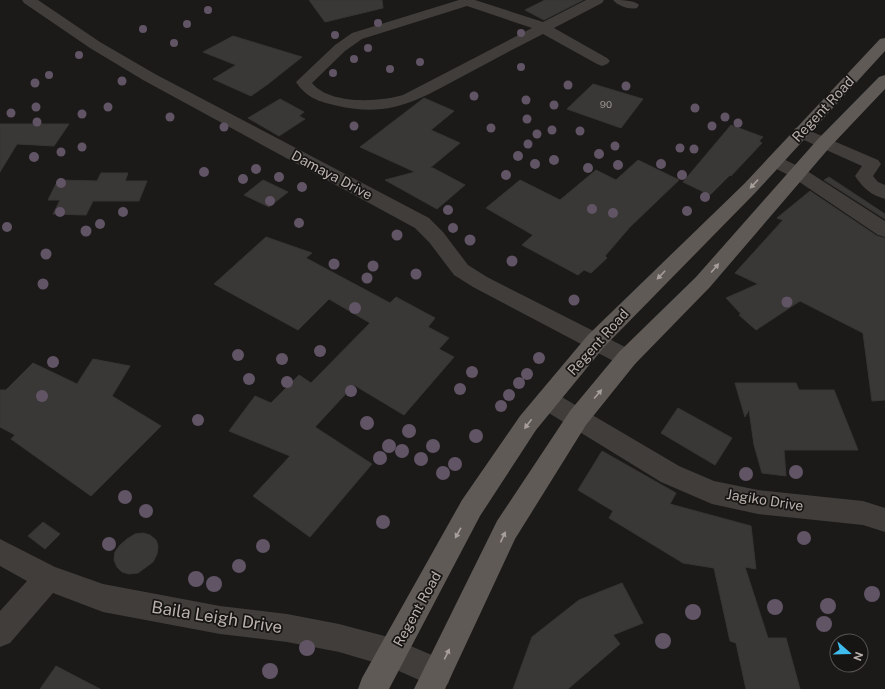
<svg xmlns="http://www.w3.org/2000/svg" width="885" height="689" viewBox="0 0 885 689" font-family="'Public Sans',sans-serif">
	<style>
		.building { fill: #3a3836; stroke: #373533 }
		.lines { fill: none; stroke-linecap: round; stroke-linejoin: round }
		.minor { fill: #403d3a; fill-rule: evenodd }
		.major { fill: #5f5a56; fill-rule: evenodd }
		.tree { fill: #615465 }
		.oneway { fill: #a89f9b }
		.labels { text-anchor: middle; stroke-width: 3.5; stroke-linejoin: round; paint-order: stroke }
		.far-number-label { font-size: 10px; fill: #9a928e }
		.street-label { font-size: 14px; fill: #bab0ac; stroke: #161514 }
		.near-street-label { font-size: 17px; fill: #bab0ac; stroke: #161514 }
	</style>
	<rect width="100%" height="100%" fill="#1b1a19"/>
	<!-- building -->
	<path class="building" d="M309,0H382L383,8L325,22Z
		M545,0H583L544,20L525,10Z
		M233,36L302,57L268,84L251,96L213,79L236,65L203,52Z
		M593,84L643,99L621,128L567,109Z
		M424,98L454,111L431,130L460,143L430,168H433L465,185L437,209L385,180L415,172L360,147Z
		M280,99L304,112L299,116L305,119L279,136L248,118Z
		M0,124H69L54,146L17,144L0,172Z
		M731,125L763,137L759,141L762,143L731,176L730,175L710,195L683,182Z
		M638,160L679,180L630,227L605,256L607,258L591,273L584,270L578,275L522,245L533,235L486,208L520,180L560,200L596,170L616,180Z
		M101,173H128L125,181H147L139,201H93L86,215L53,214L60,200H48L58,180L97,181Z
		M829,177L885,214V219L824,180Z
		M263,180L288,192L269,207L244,195Z
		M810,191L877,236L885,238V400L872,401L863,333L800,301L756,330L739,315L741,314L726,298L758,284L735,273L783,220L777,218Z
		M266,237L312,253L306,258L390,303L396,297L435,318L428,327L449,338L439,349L454,357L404,415L354,385L315,427L372,464L310,537L253,496L290,456L229,431L255,396L271,403L299,375L311,383L370,323L329,299L298,330L214,284Z
		M93,359L130,366L112,396L161,426L91,496L11,439L15,435L0,427V390H6L33,363L77,384Z
		M735,383H796L799,390H834L858,450H784L786,476L762,473L754,445L749,410L745,417Z
		M678,408L732,438L715,465L661,433Z
		M602,451L676,493L670,504L751,526L756,569L745,567L768,638H786L800,689H746L736,643L730,641L714,568L683,563L609,518L613,511L578,490Z
		M43,522L60,534L45,549L28,536Z
		M143,533L150,535L156,540L158,546L157,554L153,562L138,573L129,574L122,572L117,567L114,560L115,552L120,545L127,539L135,534Z
		M622,583L643,623L613,635L620,644L568,689H513L532,637L579,600Z
		M56,666L100,689H40Z"/>
	<g class="lines">
		<!-- minor -->
		<path class="minor" d="M22,0H38L100,42L155,74L429,218L443,232L468,265L487,277L635,352L638,358L635,364L627,367L619,364L473,287L454,275L429,242L415,228L143,80L90,48L24,3Z
			M459,0H475L543,22L586,0H604L602,3L554,28L607,58L610,61L607,64L602,66L597,64L543,34C517,47 491,61 465,75C418,100 390,119 334,105C317,101 306,97 296,82L335,45L352,33ZM467,6L532,28L403,95C379,102 330,105 312,83L345,51L362,39Z
			M613,0C621,0 634,0 639,5L637,8C629,10 618,6 613,0Z
			M801,127L878,160L881,164L873,176L878,182L885,185V199C871,195 863,188 855,176L862,166L795,136L793,132L795,128Z
			M775,155L804,169L885,221V237L878,235L792,177L769,165L766,161L769,157Z
			M547,390L555,393L679,466L714,481L758,490L863,501L885,508V532L863,525L758,514L712,504L661,482L539,407L535,400L539,393Z
			M0,539L55,567L103,584L220,606L287,614L339,624L392,638L448,662L452,673L448,684L437,688L390,667L339,652L287,642L220,634L103,612L53,593L10,643L0,647V611L27,581L0,566Z"/>
		<!-- major -->
		<path class="major" d="M885,38V51L756,192L604,347L536,430L480,516L389,689H358L362,678L462,500L520,416L588,335L744,184L880,39Z
			M885,75V89L830,147L710,287L635,364L586,425L515,539L445,689H414L497,521L570,411L619,352L696,277L818,139L879,77Z"/>
	</g>
	<!-- trees -->
	<g class="tree">
		<circle cx="208" cy="10" r="4"/>
		<circle cx="378" cy="23" r="4"/>
		<circle cx="187" cy="24" r="4"/>
		<circle cx="143" cy="29" r="4"/>
		<circle cx="521" cy="33" r="4"/>
		<circle cx="335" cy="35" r="4"/>
		<circle cx="174" cy="43" r="4"/>
		<circle cx="368" cy="48" r="4"/>
		<circle cx="79" cy="55" r="4"/>
		<circle cx="354" cy="59" r="4"/>
		<circle cx="420" cy="62" r="4"/>
		<circle cx="521" cy="67" r="4"/>
		<circle cx="390" cy="69" r="4"/>
		<circle cx="333" cy="73" r="4"/>
		<circle cx="49" cy="75" r="4"/>
		<circle cx="122" cy="81" r="4.5"/>
		<circle cx="35" cy="83" r="4.5"/>
		<circle cx="568" cy="85" r="4.5"/>
		<circle cx="626" cy="86" r="4.5"/>
		<circle cx="474" cy="96" r="4.5"/>
		<circle cx="526" cy="100" r="4.5"/>
		<circle cx="554" cy="105" r="4.5"/>
		<circle cx="36" cy="107" r="4.5"/>
		<circle cx="108" cy="107" r="4.5"/>
		<circle cx="695" cy="108" r="4.5"/>
		<circle cx="11" cy="113" r="4.5"/>
		<circle cx="82" cy="114" r="4.5"/>
		<circle cx="170" cy="117" r="4.5"/>
		<circle cx="725" cy="117" r="4.5"/>
		<circle cx="527" cy="119" r="4.5"/>
		<circle cx="37" cy="122" r="4.5"/>
		<circle cx="738" cy="123" r="4.5"/>
		<circle cx="354" cy="126" r="4.5"/>
		<circle cx="712" cy="126" r="4.5"/>
		<circle cx="224" cy="127" r="4.5"/>
		<circle cx="491" cy="128" r="4.5"/>
		<circle cx="552" cy="130" r="4.5"/>
		<circle cx="580" cy="131" r="4.5"/>
		<circle cx="537" cy="134" r="4.5"/>
		<circle cx="528" cy="144" r="4.5"/>
		<circle cx="615" cy="146" r="4.5"/>
		<circle cx="82" cy="147" r="4.5"/>
		<circle cx="680" cy="148" r="4.5"/>
		<circle cx="694" cy="149" r="4.5"/>
		<circle cx="61" cy="152" r="4.5"/>
		<circle cx="599" cy="154" r="5"/>
		<circle cx="518" cy="156" r="5"/>
		<circle cx="34" cy="157" r="5"/>
		<circle cx="554" cy="160" r="5"/>
		<circle cx="535" cy="164" r="5"/>
		<circle cx="661" cy="164" r="5"/>
		<circle cx="618" cy="165" r="5"/>
		<circle cx="588" cy="168" r="5"/>
		<circle cx="256" cy="169" r="5"/>
		<circle cx="204" cy="172" r="5"/>
		<circle cx="506" cy="175" r="5"/>
		<circle cx="682" cy="175" r="5"/>
		<circle cx="279" cy="177" r="5"/>
		<circle cx="243" cy="179" r="5"/>
		<circle cx="61" cy="183" r="5"/>
		<circle cx="302" cy="187" r="5"/>
		<circle cx="705" cy="197" r="5"/>
		<circle cx="270" cy="201" r="5"/>
		<circle cx="592" cy="209" r="5"/>
		<circle cx="448" cy="210" r="5"/>
		<circle cx="687" cy="211" r="5"/>
		<circle cx="60" cy="212" r="5"/>
		<circle cx="123" cy="212" r="5"/>
		<circle cx="613" cy="213" r="5"/>
		<circle cx="299" cy="223" r="5"/>
		<circle cx="100" cy="224" r="5"/>
		<circle cx="7" cy="227" r="5"/>
		<circle cx="453" cy="228" r="5"/>
		<circle cx="86" cy="231" r="5.5"/>
		<circle cx="397" cy="235" r="5.5"/>
		<circle cx="470" cy="240" r="5.5"/>
		<circle cx="46" cy="254" r="5.5"/>
		<circle cx="512" cy="261" r="5.5"/>
		<circle cx="334" cy="264" r="5.5"/>
		<circle cx="373" cy="266" r="5.5"/>
		<circle cx="416" cy="274" r="5.5"/>
		<circle cx="367" cy="278" r="5.5"/>
		<circle cx="43" cy="284" r="5.5"/>
		<circle cx="574" cy="300" r="5.5"/>
		<circle cx="787" cy="302" r="5.5"/>
		<circle cx="355" cy="308" r="6"/>
		<circle cx="320" cy="351" r="6"/>
		<circle cx="238" cy="355" r="6"/>
		<circle cx="539" cy="358" r="6"/>
		<circle cx="282" cy="359" r="6"/>
		<circle cx="53" cy="362" r="6"/>
		<circle cx="472" cy="372" r="6"/>
		<circle cx="527" cy="374" r="6"/>
		<circle cx="249" cy="379" r="6"/>
		<circle cx="287" cy="382" r="6"/>
		<circle cx="519" cy="383" r="6"/>
		<circle cx="460" cy="389" r="6"/>
		<circle cx="351" cy="391" r="6"/>
		<circle cx="509" cy="395" r="6"/>
		<circle cx="42" cy="396" r="6"/>
		<circle cx="501" cy="406" r="6"/>
		<circle cx="198" cy="420" r="6"/>
		<circle cx="367" cy="423" r="7"/>
		<circle cx="409" cy="431" r="7"/>
		<circle cx="476" cy="436" r="7"/>
		<circle cx="389" cy="446" r="7"/>
		<circle cx="433" cy="446" r="7"/>
		<circle cx="402" cy="451" r="7"/>
		<circle cx="380" cy="458" r="7"/>
		<circle cx="421" cy="459" r="7"/>
		<circle cx="455" cy="464" r="7"/>
		<circle cx="796" cy="472" r="7"/>
		<circle cx="443" cy="473" r="7"/>
		<circle cx="746" cy="474" r="7"/>
		<circle cx="125" cy="497" r="7"/>
		<circle cx="146" cy="511" r="7"/>
		<circle cx="383" cy="522" r="7"/>
		<circle cx="804" cy="538" r="7"/>
		<circle cx="109" cy="544" r="7"/>
		<circle cx="263" cy="546" r="7"/>
		<circle cx="239" cy="566" r="7"/>
		<circle cx="196" cy="579" r="8"/>
		<circle cx="214" cy="584" r="8"/>
		<circle cx="872" cy="594" r="8"/>
		<circle cx="828" cy="606" r="8"/>
		<circle cx="775" cy="607" r="8"/>
		<circle cx="693" cy="612" r="8"/>
		<circle cx="824" cy="624" r="8"/>
		<circle cx="663" cy="641" r="8"/>
		<circle cx="307" cy="648" r="8"/>
		<circle cx="270" cy="671" r="8"/>
	</g>
	<!-- one-way arrows -->
	<defs><path id="oneway-solid" d="M-6-.8H1V-3.2L6.5 0L1 3.2V.8H-6Z"/></defs>
	<g class="oneway">
		<use href="#oneway-solid" transform="translate(754 184) rotate(133)"/>
		<use href="#oneway-solid" transform="translate(715 268) rotate(-49)"/>
		<use href="#oneway-solid" transform="translate(661 275) rotate(134)"/>
		<use href="#oneway-solid" transform="translate(598 394) rotate(-50)"/>
		<use href="#oneway-solid" transform="translate(528 424) rotate(127)"/>
		<use href="#oneway-solid" transform="translate(458 533) rotate(119)"/>
		<use href="#oneway-solid" transform="translate(503 537) rotate(-65)"/>
		<use href="#oneway-solid" transform="translate(447 654) rotate(-64)"/>
	</g>
	<g class="labels">
		<!-- far-number labels -->
		<g class="far-number-label">
			<text x="606" y="108">90</text>
		</g>
		<!-- street labels -->
		<g class="street-label">
			<text transform="translate(823 109) rotate(-47)" y="5">Regent Road</text>
			<text transform="translate(332 175) rotate(28)" y="5">Damaya Drive</text>
			<text transform="translate(598 342) rotate(-48)" y="5">Regent Road</text>
			<text transform="translate(765 500) rotate(9)" y="5">Jagiko Drive</text>
			<text transform="translate(417 609) rotate(-61)" y="5">Regent Road</text>
		</g>
		<!-- near-street labels -->
		<g class="near-street-label">
			<text transform="translate(217 617) rotate(9)" y="6">Baila Leigh Drive</text>
		</g>
	</g>
	<!-- north arrow -->
	<g transform="translate(849 653) rotate(110)"><circle r="19" fill="#161514" stroke="#585351"/>
	<path d="M0-3L7 15L0 10L-7 15Z" fill="#3fbced"/>
	<text y="-6" font-size="11" font-weight="bold" text-anchor="middle" fill="#bab0ac">N</text>
	</g>
</svg>
